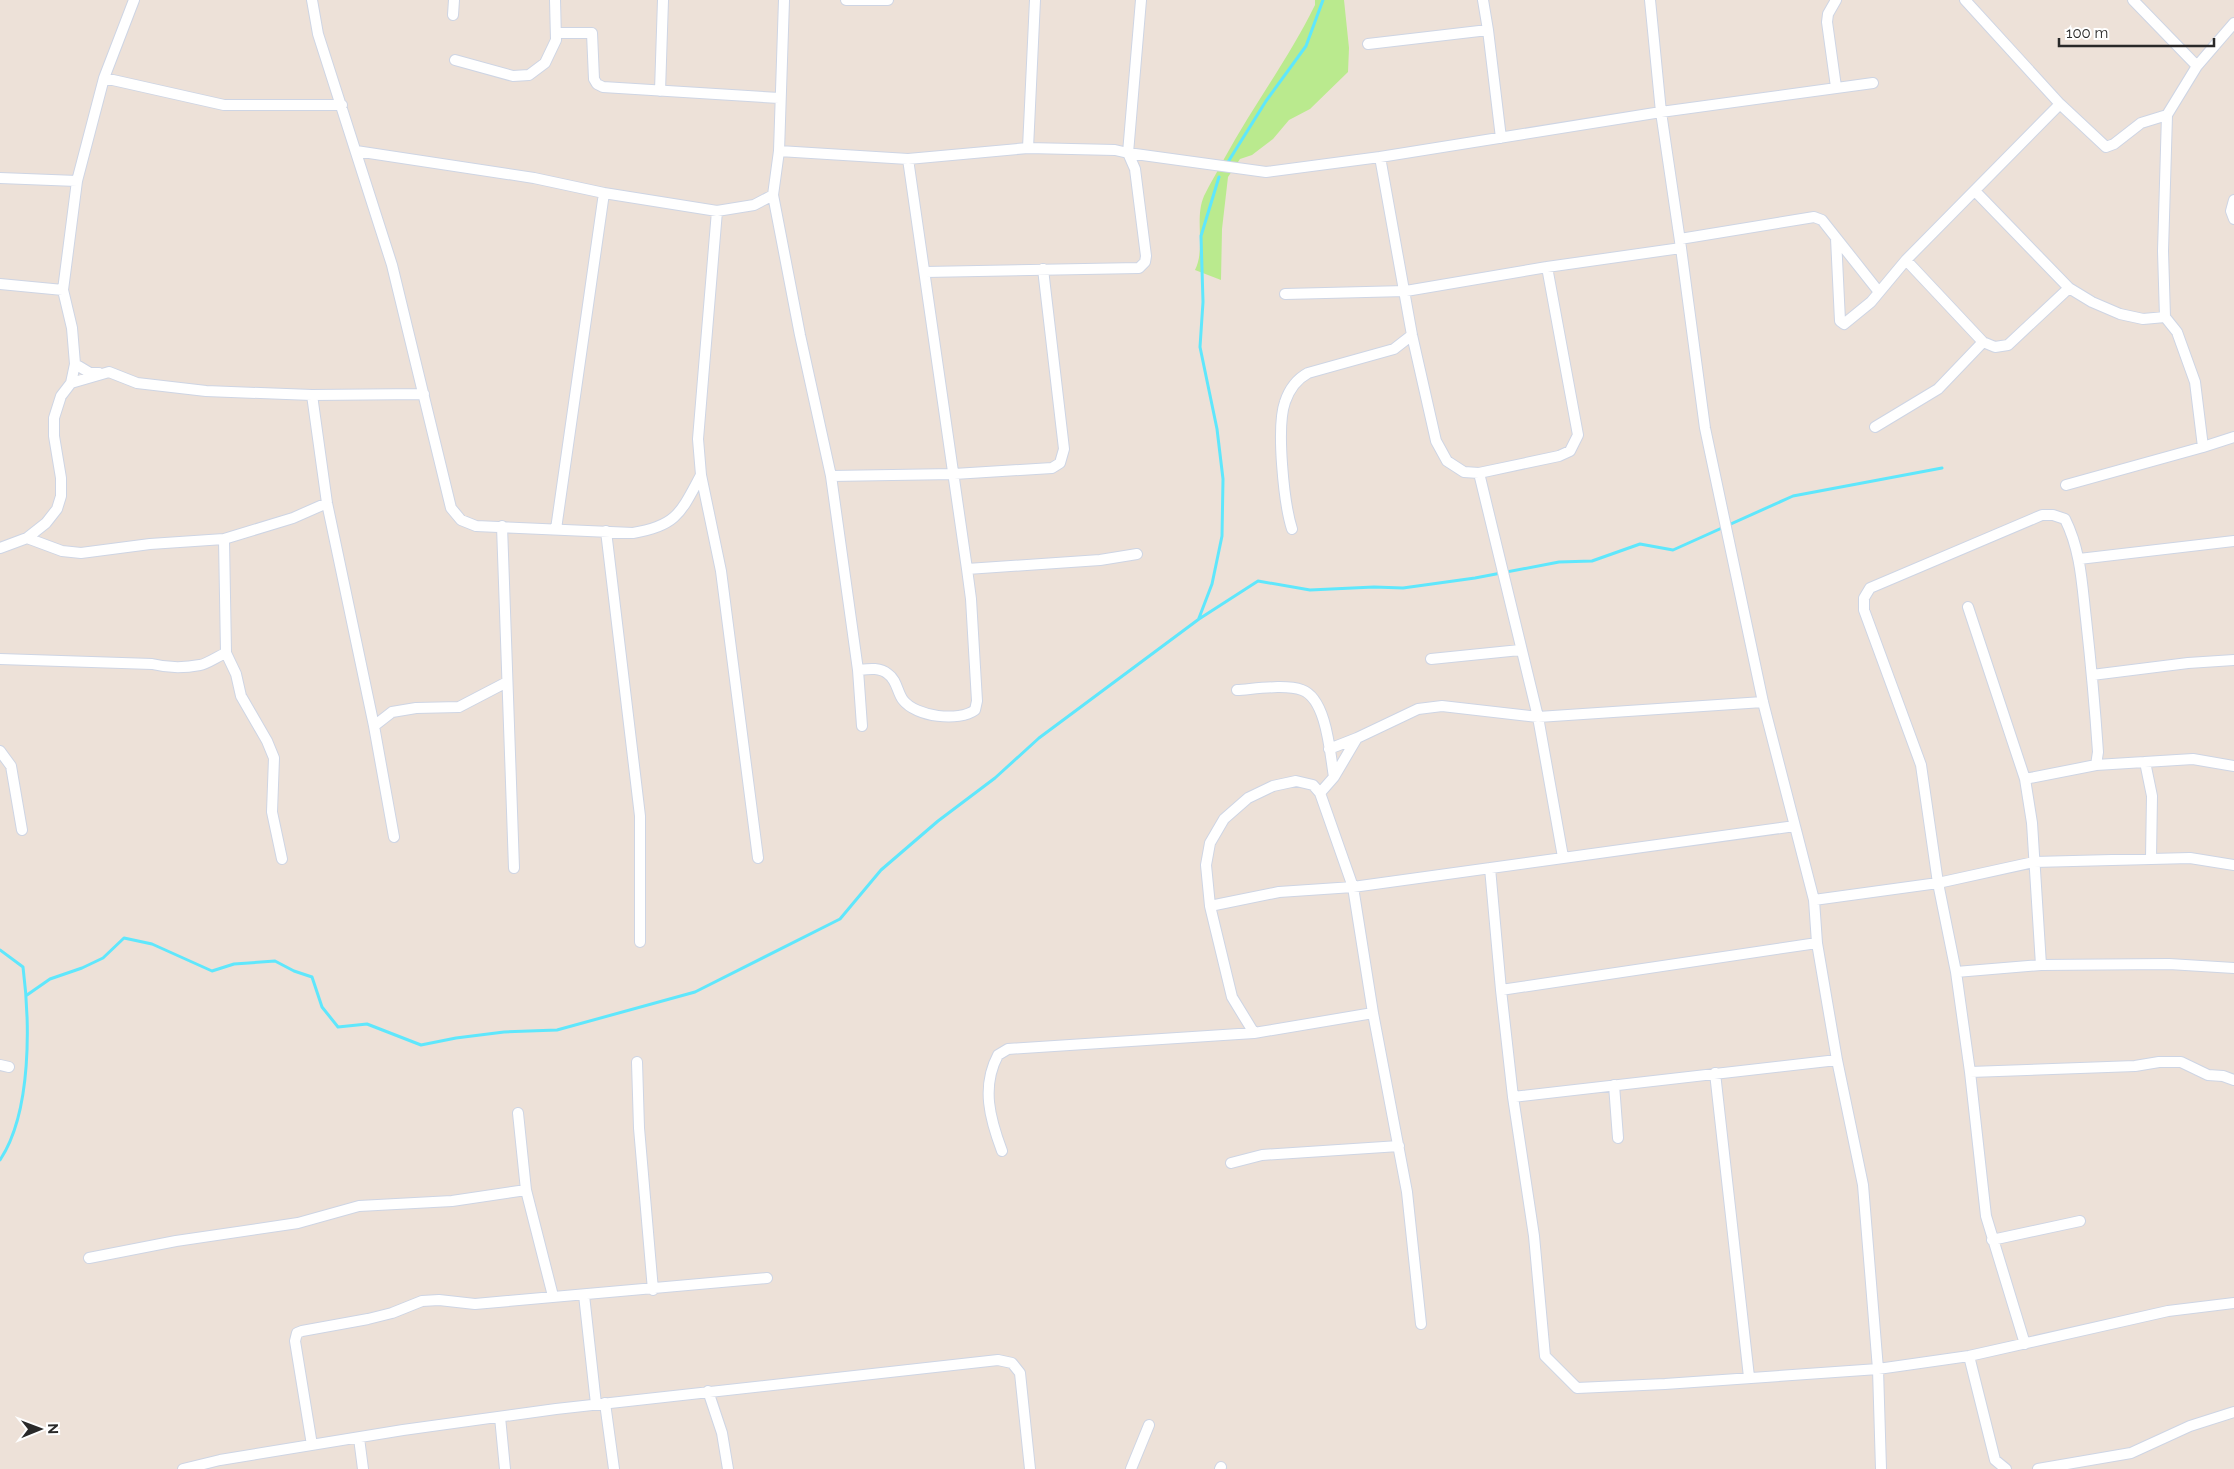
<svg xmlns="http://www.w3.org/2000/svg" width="2234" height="1469" viewBox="0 0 2234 1469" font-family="Raleway,sans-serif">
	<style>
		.green { fill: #baea8e }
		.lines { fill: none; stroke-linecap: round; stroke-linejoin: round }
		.stream { stroke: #5fe7fc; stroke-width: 3 }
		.minor-casing { stroke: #ced5e4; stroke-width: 12 }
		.minor { stroke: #fff; stroke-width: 10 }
	</style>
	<rect width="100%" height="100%" fill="#ede1d8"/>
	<!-- green -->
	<path class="green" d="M1315,0H1344L1349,48L1348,72L1310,109L1289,120L1273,139L1252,155L1240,159L1228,177L1222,229L1221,280L1195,270C1206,248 1194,219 1204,196C1210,183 1218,171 1224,159C1253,106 1289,58 1315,5Z"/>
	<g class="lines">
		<!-- stream -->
		<path class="stream" d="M1228,162L1266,101L1306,46L1323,0
			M1199,618L1212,584L1222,536L1223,479L1217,429L1200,347L1203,302L1201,236L1219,177
			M0,950L23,967C30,1022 32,1112 0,1160
			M27,995L50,979L82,968L103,958L124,938L152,944L212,971L234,964L275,961L294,971L312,977L322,1007L338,1027L367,1024L421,1045L456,1038L504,1032L557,1030L695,992L840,919L881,870L938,821L995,778L1039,738L1199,619L1258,581L1310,590L1374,587L1403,588L1475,578L1559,562L1592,561L1640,544L1673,550L1793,496L1942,468"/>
		<!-- minor casing -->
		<g class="minor-casing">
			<path id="minor" d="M312,0L318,34L392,265L451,508L461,520L476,526L633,533C677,526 681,512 701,475
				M784,0L779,151L773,195L800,335L831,476L858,670L862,726
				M846,0H888
				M1141,0L1128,153L1266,172L1380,157L1661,112L1873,83
				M1483,0L1488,30L1501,138
				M1650,0L1661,112L1681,248L1705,428L1763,702L1814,900L1817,943L1837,1060L1863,1185L1878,1369L1881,1469
				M1836,0L1828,14L1827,22L1836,87
				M1965,0L2060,104L2106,147L2114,144L2141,123L2167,115
				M2133,0L2197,66
				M453,15L454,0
				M2234,23L2197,66L2167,115L2163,251L2165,317L2177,332L2195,382L2203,447L2234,437
				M557,33H592L594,79L597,84L603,87L779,98
				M1368,44L1488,30
				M455,60L513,76L529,75L545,63L556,40L555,0
				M104,78L224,105H342
				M660,91L663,0
				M1028,148L1035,0
				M356,151L534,178L604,193
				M779,151L908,159L1028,148L1115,150L1128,153L1135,169L1146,256L1145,262L1139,268L925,272
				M1380,157L1412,335L1436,441L1447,461L1464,472L1479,473L1559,456L1570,451L1578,435L1547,267
				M0,178L77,181
				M1975,191L2069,288L2092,302L2120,314L2143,319L2165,317
				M2234,200L2231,211L2234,219
				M717,211L698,439L701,475L721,571L758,858
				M1836,238L1840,321L1844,324L1871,302L1906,260L2060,104
				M1680,239L1814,217L1822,220L1879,292
				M1906,260L1983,342L1995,347L2008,345L2069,288
				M0,284L63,290
				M1285,294L1406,291L1547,267L1681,248
				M75,364L90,373H99
				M71,383L109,372L137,383L206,391L312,395L424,394
				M312,395L327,503L374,726L394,837
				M1875,427L1938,389L1983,342
				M1479,473L1538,717L1563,857
				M831,476L954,474L1052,468L1060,463L1064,449L1043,269
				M2066,485L2203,447
				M502,526L514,868
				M556,529L604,193L717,211L754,205L773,195
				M1292,529C1284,504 1276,427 1285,402C1289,390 1297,379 1308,373L1394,349L1412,335
				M606,531L640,816V942
				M27,538L62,551L81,553L150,544L224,539
				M0,548L27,538L46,523L57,509L61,496V478L54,436V418L61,396L71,383L75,364L72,328L63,290L77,181L104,78L134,0
				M2079,559L2234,541
				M967,569L1100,560L1137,554
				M1968,607L2025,779L2032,823L2041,965
				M226,653L236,674L241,696L267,741L274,758L272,812L282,859
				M0,659L152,664C168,668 184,668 200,665C207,664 218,656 226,653L224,539L293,518L327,503
				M1431,659L1520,650
				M858,670C868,669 880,667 888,674C897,680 897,692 903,700C916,717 959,722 975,710L977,701L971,599L967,569L908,159
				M2092,675L2188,663L2234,660
				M1237,690C1254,689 1286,684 1302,690C1327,699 1330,754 1334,777L1320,793L1353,887L1373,1013L1407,1192L1421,1324
				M374,726L392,712L416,708L459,707L507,682
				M1329,749L1357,738L1418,709L1442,706L1538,717L1763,702
				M0,751L11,766L22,830
				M2145,762L2152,796L2151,858
				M1334,777L1357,738
				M2025,779L2096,765L2193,759L2234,766
				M1490,868L1501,990L1513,1097L1534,1236L1545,1356L1577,1388L1665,1384L1878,1369L1969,1356L2168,1311L2234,1303
				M1814,900L1938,883L2034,862L2190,858L2234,865
				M1210,906L1279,892L1353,887L1795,826
				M1956,972L2041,965L2169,964L2234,968
				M1501,990L1817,943
				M1254,1033L1232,997L1210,906L1206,865L1210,843L1224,819L1248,798L1273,786L1296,781L1313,785L1320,793
				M637,1062L639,1128L653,1290
				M0,1065L9,1067
				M1970,1072L2135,1066L2159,1062H2181L2208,1075L2223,1076L2234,1080
				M1715,1073L1749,1377
				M1614,1085L1618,1138
				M1513,1097L1837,1060
				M518,1113L526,1190L553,1296
				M1002,1151C990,1119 981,1087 998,1055L1008,1049L1254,1033L1373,1013
				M1231,1163L1262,1155L1399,1146
				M1992,1240L2080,1221
				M89,1258L176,1241L298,1223L359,1206L452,1201L526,1190
				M584,1295L596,1404
				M2025,1344L1986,1216L1970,1072L1956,972L1938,883L1921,765L1864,610V598L1870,588L2042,515H2053L2065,519C2081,551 2082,585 2086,619C2091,664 2095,708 2098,752L2096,765
				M1969,1356L1995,1460L2006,1469
				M708,1391L722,1433L728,1469
				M605,1403L614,1469
				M500,1417L505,1469
				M359,1438L363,1469
				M312,1445L295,1341L297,1333L302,1331L368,1319L392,1313L422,1301L439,1300L475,1304L767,1278
				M183,1469L220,1460L403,1430L556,1409L998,1360L1012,1363L1020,1373L1030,1469
				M1131,1469L1149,1425
				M1220,1469L1221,1467
				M2038,1469L2131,1453L2190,1426L2234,1412"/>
		</g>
		<!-- minor -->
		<use href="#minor" class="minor"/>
	</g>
	<!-- north arrow -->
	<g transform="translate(40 1429) rotate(89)" stroke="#ffffff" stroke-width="4" paint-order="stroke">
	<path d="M0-4L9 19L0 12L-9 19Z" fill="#292929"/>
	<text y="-8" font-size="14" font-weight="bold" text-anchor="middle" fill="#292929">N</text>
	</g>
	<!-- scale -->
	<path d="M2059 38v8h155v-8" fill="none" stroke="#292929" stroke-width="2.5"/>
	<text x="2066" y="38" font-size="15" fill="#292929" stroke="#ffffff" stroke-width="4" paint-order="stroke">100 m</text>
</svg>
